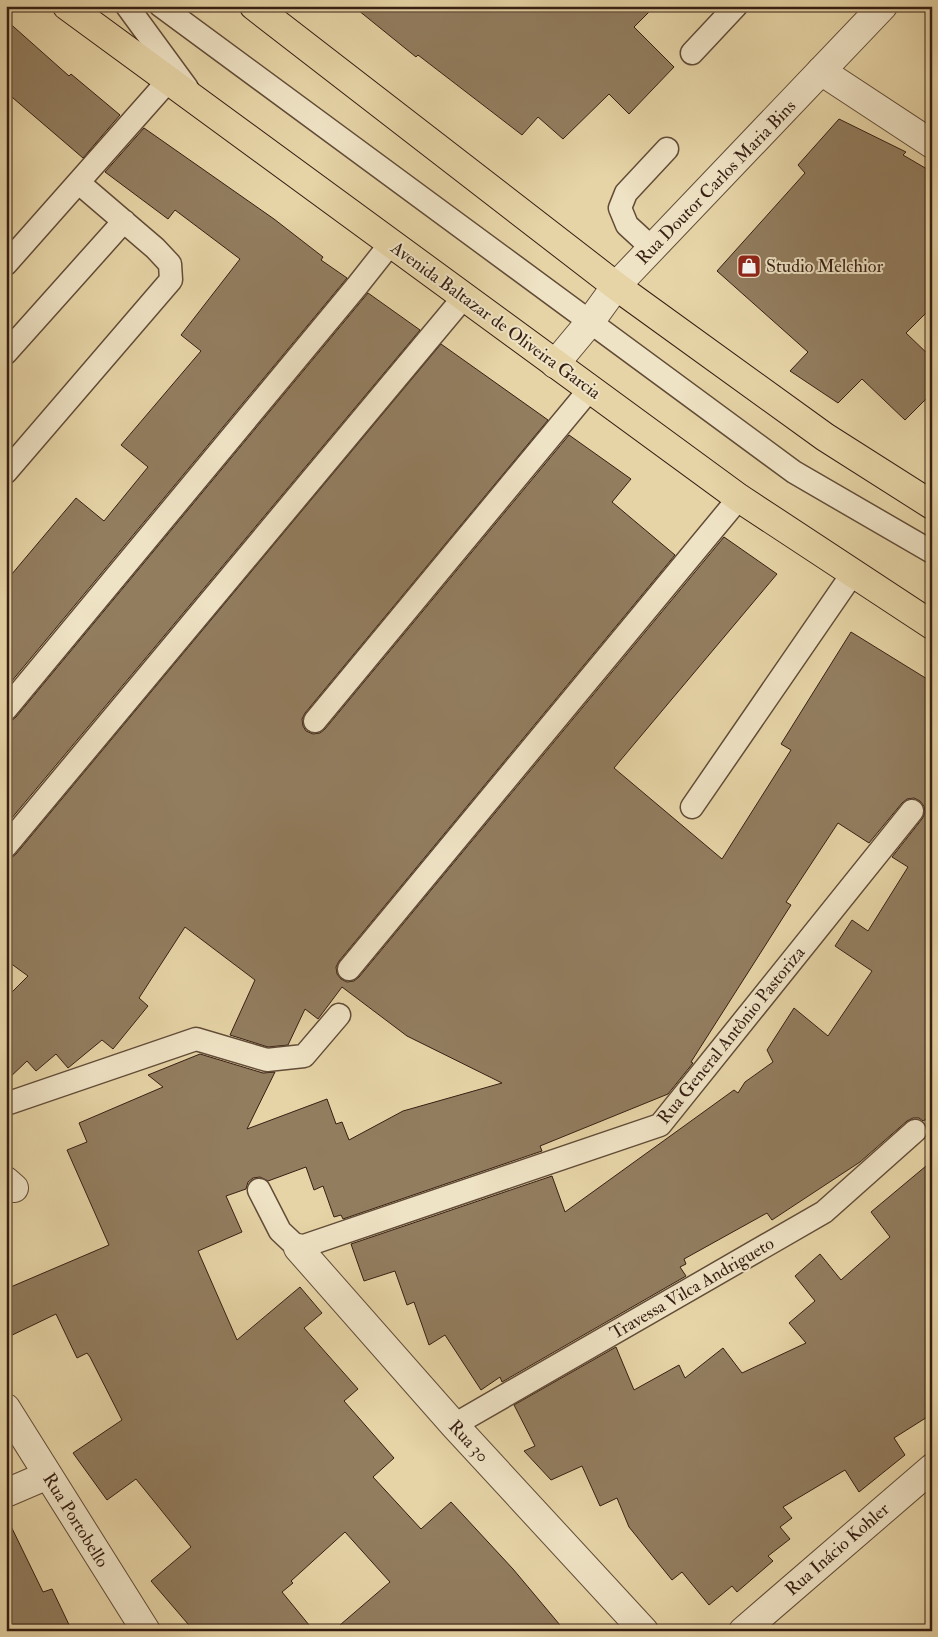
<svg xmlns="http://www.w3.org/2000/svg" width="938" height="1637" viewBox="0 0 938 1637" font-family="'IM FELL Double Pica',serif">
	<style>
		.building { fill: #927d5f; stroke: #361f13 }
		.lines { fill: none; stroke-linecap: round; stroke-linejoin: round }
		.service-casing { stroke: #624c38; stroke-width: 25 }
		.minor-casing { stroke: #624c38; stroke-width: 30 }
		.tertiary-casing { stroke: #624c38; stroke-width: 30 }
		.primary-casing { stroke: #361f13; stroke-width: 30 }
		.service { stroke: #efe3c5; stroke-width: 22 }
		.minor { stroke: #efe3c5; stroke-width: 28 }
		.tertiary { stroke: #efe3c5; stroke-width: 28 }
		.primary { stroke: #e6d4a6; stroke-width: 28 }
		.labels { text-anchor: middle; stroke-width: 4; stroke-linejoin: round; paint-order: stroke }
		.street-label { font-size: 18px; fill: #361f13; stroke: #efe3c5 }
		.poi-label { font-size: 18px; fill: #361f13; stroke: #efe3c5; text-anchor: start }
	</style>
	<rect width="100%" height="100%" fill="#e6d4a6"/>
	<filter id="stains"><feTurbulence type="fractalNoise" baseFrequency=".004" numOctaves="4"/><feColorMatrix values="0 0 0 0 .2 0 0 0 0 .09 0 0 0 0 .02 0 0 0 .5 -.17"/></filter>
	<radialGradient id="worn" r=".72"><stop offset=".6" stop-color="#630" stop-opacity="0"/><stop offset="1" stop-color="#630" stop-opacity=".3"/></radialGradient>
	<!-- building -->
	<path class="building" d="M353,6H655L634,27L674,67L629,114L609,94L563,139L538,117L522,135L418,55L416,57Z
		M6,20L69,76L71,74L120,115L83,158L6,92Z
		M839,119L906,152L903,155L932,172V307L906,333L932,358V393L905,420L862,379L838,403L790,371L808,352L717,271L805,173L798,165Z
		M144,128L274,219L323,257L321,260L347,278L6,688V581L76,498L104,521L148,467L121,445L201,351L181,335L240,259L175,210L168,219L105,172Z
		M368,293L420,330L6,825V722L11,721L16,717Z
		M441,344L548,420L305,713L302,719L303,726L306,731L313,734L320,733L325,729L569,435L631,479L612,502L675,555L339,961L336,967L337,974L341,979L347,982L354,981L359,977L724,537L777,574L614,768L722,859L791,750L781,744L851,632L932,682V1116L923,1121L919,1118H913L907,1121L860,1162L772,1220L767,1213L684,1259L686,1264L680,1267L686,1276L502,1382L500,1377L481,1390L445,1335L429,1345L414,1302L407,1305L395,1271L364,1281L351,1244L552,1176L565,1212L734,1090L738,1093L745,1082L773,1062L767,1050L794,1008L828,1036L872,971L835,946L852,920L868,931L908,867L892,857L922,819L925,813L924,806L920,801L914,798L907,799L902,803L869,843L838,823L786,902L791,905L691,1062L693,1063L668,1094L540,1146L542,1151L343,1219L341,1215L334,1217L323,1186L314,1190L306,1167L268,1181L260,1177L253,1178L248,1182L246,1189L226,1196L242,1232L198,1251L237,1340L300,1287L322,1313L304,1328L358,1389L344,1401L394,1458L373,1477L421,1529L451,1502L513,1569L565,1631H333L390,1582L345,1532L291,1581L293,1583L282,1592L314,1631H194L151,1581L191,1547L136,1479L107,1500L73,1453L122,1420L90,1357L87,1353L77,1358L56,1314L6,1338V1289L109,1245L67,1150L87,1142L79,1123L163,1087L148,1075L200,1054L263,1073L275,1072L247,1129L327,1099L336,1124L342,1122L349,1140L403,1111L502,1083L407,1036L342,987L318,1019L305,1009L288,1045L268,1047L230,1035L255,980L185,927L139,998L148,1006L113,1049L102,1040L68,1068L56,1054L36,1071L27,1061L6,1081V998L28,976L6,960V859L11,858L16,854Z
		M932,1161V1414L894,1438L905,1455L859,1492L845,1470L783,1507L792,1518L780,1527L790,1539L768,1556L773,1561L737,1592L732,1586L709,1605L682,1572L672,1580L629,1527L617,1498L600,1506L582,1466L551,1480L524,1451L535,1446L514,1405L616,1347L634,1390L679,1365L685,1378L723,1348L742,1373L806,1343L789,1323L815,1301L795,1276L820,1254L841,1280L890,1237L871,1212Z
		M6,1516L43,1592L52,1589L72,1631H6Z"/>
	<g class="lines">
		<!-- service casing -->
		<g class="service-casing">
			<path id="service" d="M127,6L187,88
				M161,6L794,472L932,552
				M692,53L736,6
				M652,248L627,225L620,208L626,193L667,149
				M6,264L168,81
				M6,353L124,221
				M6,472L171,280L170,264L155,248L79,183
				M6,709L357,286L391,243
				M315,721L590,389
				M692,807L853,573
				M6,846L464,297
				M349,969L739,498
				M6,1104L196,1039L267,1060L304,1056L339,1015
				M259,1190L280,1231L298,1248L660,1125L912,811
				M454,1425L824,1212L915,1131"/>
		</g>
		<!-- minor casing -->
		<g class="minor-casing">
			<path id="minor" d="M821,71L932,144
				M6,1181L14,1188
				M298,1248L454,1425L644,1631
				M6,1408L146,1631
				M6,1493L48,1475
				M743,1631L932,1468"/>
		</g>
		<!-- tertiary casing -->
		<g class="tertiary-casing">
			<path id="tertiary" d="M555,364L590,322L616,286L883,6"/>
		</g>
		<!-- primary casing -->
		<g class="primary-casing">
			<path id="primary" d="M67,6L739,498L932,625
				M254,6L616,286L825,437L932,505"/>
		</g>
		<!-- service -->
		<use href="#service" class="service"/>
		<!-- minor -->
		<use href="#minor" class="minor"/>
		<!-- tertiary -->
		<use href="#tertiary" class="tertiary"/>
		<!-- primary -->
		<use href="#primary" class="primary"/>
	</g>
	<!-- icons -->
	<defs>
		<g id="shop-square" transform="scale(1.25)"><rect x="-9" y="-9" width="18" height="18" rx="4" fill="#8f2418" stroke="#efe3c5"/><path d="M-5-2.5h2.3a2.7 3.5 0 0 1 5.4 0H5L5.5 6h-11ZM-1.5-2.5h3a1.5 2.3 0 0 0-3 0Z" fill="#fff"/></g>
	</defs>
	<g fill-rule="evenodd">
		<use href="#shop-square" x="749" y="266"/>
	</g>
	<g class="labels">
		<!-- street labels -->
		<g class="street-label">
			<text transform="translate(716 182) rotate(-46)" y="6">Rua Doutor Carlos Maria Bins</text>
			<text transform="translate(496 320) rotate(36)" y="6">Avenida Baltazar de Oliveira Garcia</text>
			<text transform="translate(731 1035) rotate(-51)" y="6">Rua General Antônio Pastoriza</text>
			<text transform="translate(692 1288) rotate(-30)" y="6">Travessa Vilca Andrigueto</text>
			<text transform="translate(469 1441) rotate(47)" y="6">Rua 30</text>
			<text transform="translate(76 1520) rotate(58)" y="6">Rua Portobello</text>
			<text transform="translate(837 1549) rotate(-41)" y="6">Rua Inácio Kohler</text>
		</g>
		<!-- poi labels -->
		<g class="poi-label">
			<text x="766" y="272">Studio Melchior</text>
		</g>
	</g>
	<!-- margin -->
	<rect width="938" height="1637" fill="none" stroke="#e6d4a6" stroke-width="25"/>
	<rect x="8" y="8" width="923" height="1622" fill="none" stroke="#361f13" stroke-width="2.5"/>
	<rect x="12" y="12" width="913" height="1612" fill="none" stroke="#361f13"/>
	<rect width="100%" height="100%" filter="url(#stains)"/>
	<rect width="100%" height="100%" fill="url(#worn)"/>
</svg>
